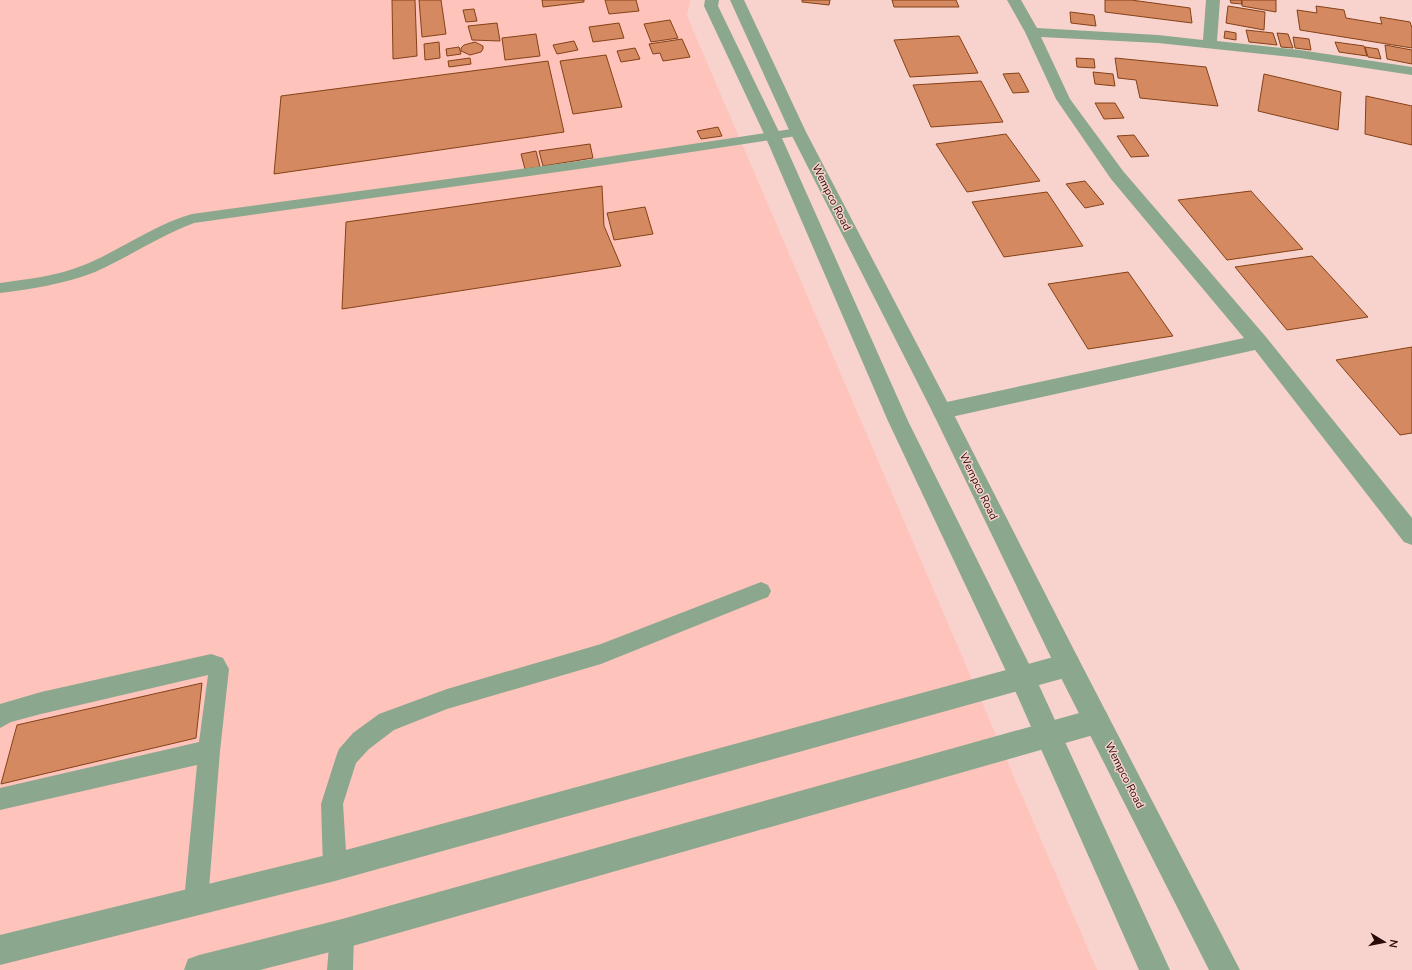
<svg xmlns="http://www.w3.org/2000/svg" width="1412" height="970" viewBox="0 0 1412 970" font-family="'Nunito Sans',sans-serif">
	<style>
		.built { fill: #fec3ba }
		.building { fill: #d48961; stroke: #854117 }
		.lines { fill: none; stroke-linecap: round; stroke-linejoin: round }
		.service { fill: #8ba88f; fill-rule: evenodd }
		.minor { fill: #8ba88f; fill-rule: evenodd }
		.tertiary { fill: #8ba88f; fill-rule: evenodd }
		.labels { text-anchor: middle; stroke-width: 3; stroke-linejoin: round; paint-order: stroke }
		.street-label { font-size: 11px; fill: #2a0b08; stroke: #f8d3cd }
	</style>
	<rect width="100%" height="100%" fill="#f8d3cd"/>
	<!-- built -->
	<path class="built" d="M0,0H690L687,16L1097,970H0Z"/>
	<!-- building -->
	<path class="building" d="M392,0H415L417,56L393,59Z
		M419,0H441L446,34L422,37Z
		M542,0H584V2L543,7Z
		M605,0H636L639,11L609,14Z
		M802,0H830L829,5L802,2Z
		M892,0H956L959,7H894Z
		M1105,0H1131L1190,8L1192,23L1105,12Z
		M1230,0H1241L1242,4L1231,3Z
		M1242,0H1276V12L1242,6Z
		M1228,6L1265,12L1264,30L1226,23Z
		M1316,6L1344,10L1346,18L1382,24L1380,17L1410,22L1412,28V48L1300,30L1297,10L1317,13Z
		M474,9L477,21L466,22L463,10Z
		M1070,12L1094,15L1096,26L1071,23Z
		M670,20L678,38L651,42L644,24Z
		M497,23L500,41L472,40L468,26Z
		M619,23L624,38L593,42L589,27Z
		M1246,30L1273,33L1277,45L1249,42Z
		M1225,31L1236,33V40L1224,38Z
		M1277,33L1288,34L1293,48L1281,47Z
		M536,34L540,56L505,60L502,38Z
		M959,36L978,73L910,77L894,40Z
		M1293,37L1309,39L1311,50L1295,48Z
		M682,39L690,57L663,61L660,53L653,54L649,44Z
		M574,41L578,50L557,54L553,45Z
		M439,42L440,58L425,60L424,44Z
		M475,42L483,46V49L481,52L470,55L461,51V48L464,45Z
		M1335,42L1364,46L1367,56L1339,52Z
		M1385,45L1412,50V64L1387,59Z
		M459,47L461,54L447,56L446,49Z
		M1365,47L1378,49L1381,59L1368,57Z
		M635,48L640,59L621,62L617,51Z
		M606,55L622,107L573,114L560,61Z
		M470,58L471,64L449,67L448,61Z
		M1076,58L1094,59L1095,68L1077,67Z
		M1115,58L1206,67L1218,106L1140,98L1136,80L1118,78Z
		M548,61L564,132L274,174L281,96Z
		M1093,72L1113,74L1115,86L1095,84Z
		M1019,73L1029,92L1013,93L1003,74Z
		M1264,74L1341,92L1338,130L1258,111Z
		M981,81L1003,122L931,127L913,85Z
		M1366,96L1412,106V145L1365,134Z
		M1095,103H1115L1124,118L1104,119Z
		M718,127L722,136L701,139L697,131Z
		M1006,134L1040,181L967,192L936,144Z
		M1134,135L1149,156L1131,157L1117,136Z
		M590,144L593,158L543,166L539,151Z
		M536,151L540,167L525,169L521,154Z
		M1085,181L1104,204L1085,208L1066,184Z
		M602,186L604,226L621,266L342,309L346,222Z
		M1251,191L1303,249L1227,260L1178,200Z
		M1047,192L1083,246L1004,257L972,202Z
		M645,207L653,234L614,240L607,213Z
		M1312,256L1368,317L1287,330L1235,267Z
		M1128,272L1173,336L1088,349L1048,284Z
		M1412,347V433L1400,435L1336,360Z
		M202,683L196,738L1,784L17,725Z"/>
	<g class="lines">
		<!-- service -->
		<path class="service" d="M798,128L803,129L804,132L803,135L586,168L194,223C159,236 129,257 95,272C65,284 32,289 0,293V283C28,279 57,276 84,265C121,250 153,225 192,214L586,160Z
			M761,582L768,585L771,591L768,597L601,664L447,709L394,730L369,749L356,763L343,804L347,867L343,875L335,879L327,875L323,867L321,804L336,757L339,749L353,733L379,714L447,689L601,644Z
			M211,654L223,658L229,669L220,751L208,901L205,910L196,913L187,910L184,901L197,765L0,810V788L199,742L208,675L41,714L11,722L0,728V704L41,692Z
			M342,922L351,925L354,934L353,970H327L330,934L333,925Z"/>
		<!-- minor -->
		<path class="minor" d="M1007,0H1021L1037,28L1158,35L1203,40L1206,0H1220L1217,41L1300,50L1412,67V75L1300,58L1158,43L1041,37L1070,99L1123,171L1266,337L1412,518V545L1404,542L1255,350L942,419L935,417L932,411L935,405L942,403L1244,338L1111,179L1056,99L1025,32Z
			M1068,653L1077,656L1081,665L1077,674L1068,677L335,881L0,965V935L335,853Z
			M1097,708L1106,712L1110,721L1106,730L1097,734L342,949L260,970H184L188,959L199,955L342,919Z"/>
		<!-- tertiary -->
		<path class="tertiary" d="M705,0H719L718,6L781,136L908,421L1031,668L1170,970H1139L1013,686L888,421L765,136L704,6Z
			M730,0H744L806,132L952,411L1077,656L1240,970H1209L1059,674L932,411L790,132Z"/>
	</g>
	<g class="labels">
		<!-- street labels -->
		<g class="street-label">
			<text transform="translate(832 197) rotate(63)" y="4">Wempco Road</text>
			<text transform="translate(979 486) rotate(64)" y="4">Wempco Road</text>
			<text transform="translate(1125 775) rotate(63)" y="4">Wempco Road</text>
		</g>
	</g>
	<!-- north arrow -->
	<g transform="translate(1384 942) rotate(100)" stroke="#f8d3cd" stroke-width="3" paint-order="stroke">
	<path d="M0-3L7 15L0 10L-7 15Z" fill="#2a0b08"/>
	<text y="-6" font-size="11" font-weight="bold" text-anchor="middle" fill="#2a0b08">N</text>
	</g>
</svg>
